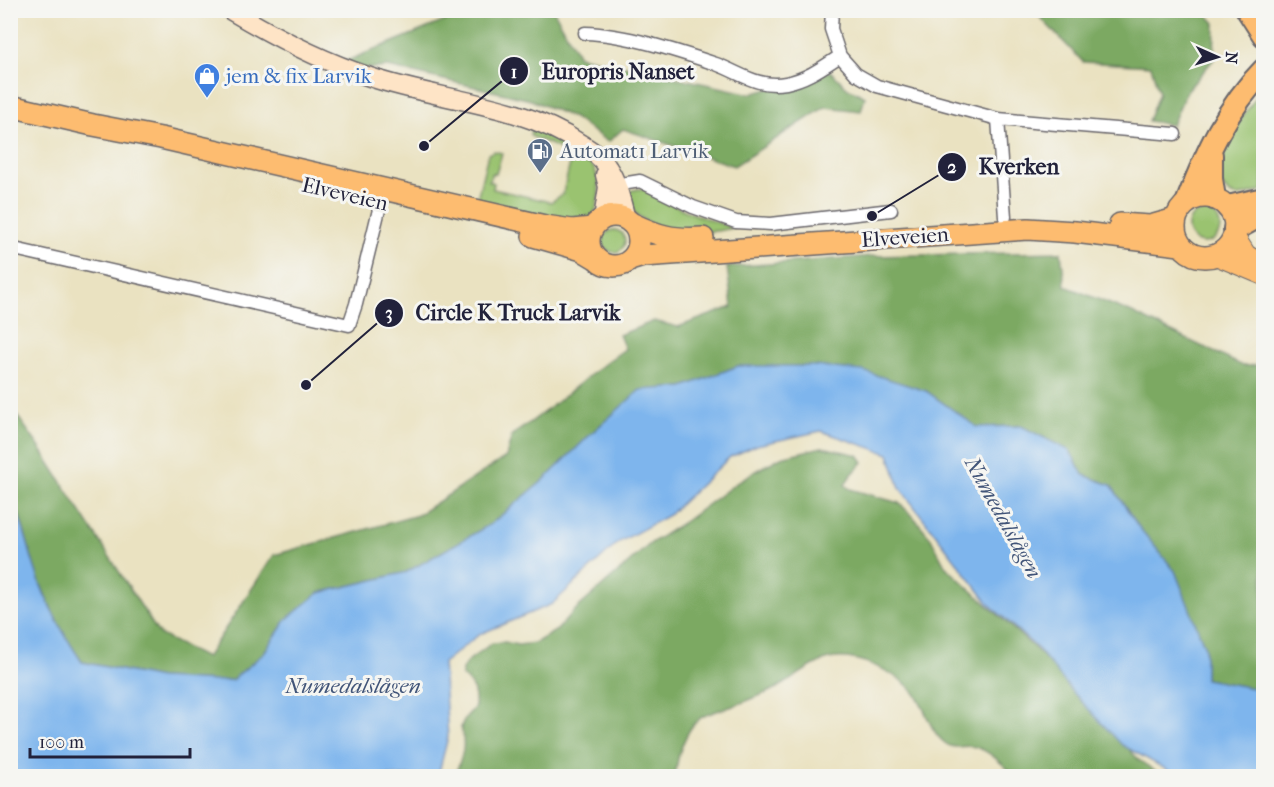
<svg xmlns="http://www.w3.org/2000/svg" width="1274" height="787" viewBox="0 0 1274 787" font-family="'IM FELL French Canon',serif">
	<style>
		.green { fill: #9ac36f; stroke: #5e7255; stroke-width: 1.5 }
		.forest { fill: #7ba962; stroke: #4e664e; stroke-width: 1.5 }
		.water { fill: #7eb5ed; stroke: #506c94; stroke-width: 1.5 }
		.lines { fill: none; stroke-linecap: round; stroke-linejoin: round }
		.minor-casing { stroke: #68656a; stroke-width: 15 }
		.secondary-casing { stroke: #68656a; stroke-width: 21 }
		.primary-casing { stroke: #68656a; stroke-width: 22 }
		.trunk-casing { stroke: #68656a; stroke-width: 24 }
		.motorway-casing { stroke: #68656a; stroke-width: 26 }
		.minor { stroke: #fff; stroke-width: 12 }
		.secondary { stroke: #fee4c6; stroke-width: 18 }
		.primary { stroke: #fdbc70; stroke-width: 20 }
		.trunk { stroke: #fdbc70; stroke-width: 21 }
		.motorway { stroke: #fdbc70; stroke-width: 22 }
		.labels { text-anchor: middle; stroke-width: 6; stroke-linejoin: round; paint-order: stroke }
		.shop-label { font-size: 21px; fill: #366cbe; stroke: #f6f6f2; text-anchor: start }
		.service-label { font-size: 21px; fill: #4e5e75; stroke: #f6f6f2; text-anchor: start }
		.street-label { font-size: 21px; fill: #22223b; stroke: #f6f6f2 }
		.water-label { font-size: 22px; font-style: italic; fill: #425579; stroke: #f6f6f2 }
		.leader { fill: none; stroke: #22223b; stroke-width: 2 }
		.callout-dot { fill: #22223b; stroke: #f6f6f2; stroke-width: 2 }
		.mark-label { font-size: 18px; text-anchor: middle; font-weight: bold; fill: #fff }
		.callout-label { font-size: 22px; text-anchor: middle; font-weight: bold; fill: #22223b; stroke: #f6f6f2; stroke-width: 6; stroke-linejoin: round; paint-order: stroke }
	</style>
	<rect width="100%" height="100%" fill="#f6f6f2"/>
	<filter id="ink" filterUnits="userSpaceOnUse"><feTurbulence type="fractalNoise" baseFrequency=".0167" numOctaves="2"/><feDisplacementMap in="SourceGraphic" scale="12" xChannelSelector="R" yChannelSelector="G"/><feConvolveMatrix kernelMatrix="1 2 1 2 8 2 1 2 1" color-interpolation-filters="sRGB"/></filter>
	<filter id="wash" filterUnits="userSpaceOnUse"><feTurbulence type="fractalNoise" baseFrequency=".008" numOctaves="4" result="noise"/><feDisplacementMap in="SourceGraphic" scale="24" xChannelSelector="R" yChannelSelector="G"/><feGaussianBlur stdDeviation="1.35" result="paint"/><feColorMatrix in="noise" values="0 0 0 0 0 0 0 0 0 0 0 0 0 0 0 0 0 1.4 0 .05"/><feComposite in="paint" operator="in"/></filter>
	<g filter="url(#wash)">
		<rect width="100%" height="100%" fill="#eae2c1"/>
		<!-- green -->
		<path class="green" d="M1263,89V190C1256,192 1243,197 1236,196C1229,195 1224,189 1221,184C1206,160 1248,108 1263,89Z
			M532,129C568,143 605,155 598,200C595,221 588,221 570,224L378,177L477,199L488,154L494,151L502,153L496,174L492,173L489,181L494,183L493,189L551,202L563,194L571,159C565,148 543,142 531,136L530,134Z
			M638,189H644L686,211L733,228C717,232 683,235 667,230C652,225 619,211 630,191Z
			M1188 227a16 16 0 1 1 32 0a16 16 0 1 1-32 0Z
			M603 241a11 11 0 1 1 22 0a11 11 0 1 1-22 0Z"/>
		<!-- forest -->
		<path class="forest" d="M469,11H554L579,56L751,94L830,71L848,88L865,97L861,111L825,107L734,166L623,129L608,142L574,118L531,100L388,67L364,69L344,62Z
			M1013,11H1204L1215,23L1214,59L1186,92L1172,125L1148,121L1159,93L1151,66L1083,62L1035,12Z
			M1061,252L1065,286L1130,312L1243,366L1263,365V690L1205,679V648L1194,621L1138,526L1111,485L1083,475L1070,451L1021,426L977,427L926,391L738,366L683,387L640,391L595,430L544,480L491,524L407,572L319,593L287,619L263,654L232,680L215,681L160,678L82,662L60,629L37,576L19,513L11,499V407L38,445L159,634L206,658L274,555L418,515L506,457L512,435C552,410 586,375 625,349L619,335L654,321L678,327L732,307L727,267L874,256Z
			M822,447L858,455L863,462C856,471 849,475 845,485L850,489L899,503L913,516L930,537L946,567L1042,655L1139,760L1162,776H1015C1004,766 991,751 975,747C965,744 954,751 945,743C926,728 926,701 908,686C891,671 859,656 837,658C818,659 800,674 784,684C768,693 750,700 733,706C720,711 702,713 693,725C687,733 682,745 679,754C677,762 677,769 674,776H455C461,756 467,749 461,727L466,717L475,707C476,692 473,685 462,676V669L468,661L492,643L505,642L518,645L535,643L557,630L573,612L651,543L684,522L742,479L781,457Z"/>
		<!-- water -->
		<path class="water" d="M738,366H814L863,371L926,391L977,427L1021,426L1070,451L1083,475L1111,485L1138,526L1175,571L1205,648V679L1263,690V776H1178L1122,745L1071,690L1039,650L989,604L900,488L889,454L821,431L757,445L730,457L669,515L619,542L552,604L480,634L443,663L448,737L438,776H11V499C24,522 28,549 37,574C47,606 64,635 82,662L160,678L215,681L232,680L263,654L287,619L319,593L407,572L491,524L544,480L595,430L640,390L683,387Z"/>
	</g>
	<g filter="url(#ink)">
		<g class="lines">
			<!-- minor casing -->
			<g class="minor-casing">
				<path id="minor" d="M832,10L831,29L840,56L856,74L877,86L998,119L1005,217
					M585,33C625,34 677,51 716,64C741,73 757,88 786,83C807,79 823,67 840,56
					M998,119L1175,134
					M609,186L640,181L693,207L736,222L771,224L891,210
					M10,248L349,325L356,304L384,189"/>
			</g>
			<!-- secondary casing -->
			<g class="secondary-casing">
				<path id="secondary" d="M230,10C275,37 321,61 370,77C440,101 518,102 581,144C591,150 602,157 608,168C618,183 621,201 626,219
					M603,219L608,187L605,175"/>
			</g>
			<!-- primary casing -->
			<g class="primary-casing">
				<path id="primary" d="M1234,236L1246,255L1264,266
					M1216,255L1264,275"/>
			</g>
			<!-- trunk casing -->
			<g class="trunk-casing">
				<path id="trunk" d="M10,106L93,125L161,138L545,226L572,230L593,228
					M1175 227a30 30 0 1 1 60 0a30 30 0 1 1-60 0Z
					M589 241a25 25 0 1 1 50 0a25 25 0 1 1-50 0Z
					M631,223C658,236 673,240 703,238
					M1120,224L1150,226L1175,219
					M533,236L582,250L597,259
					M630,260L643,256L1028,229L1075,232L1180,245"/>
			</g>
			<!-- motorway casing -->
			<g class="motorway-casing">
				<path id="motorway" d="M1248,10L1264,35
					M1211,155V179L1214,198
					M1188,201C1206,154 1227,107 1264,70
					M1228,207L1264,199
					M1235,229L1264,213"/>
			</g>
			<!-- minor -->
			<use href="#minor" class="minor"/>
			<!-- secondary -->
			<use href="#secondary" class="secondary"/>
			<!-- primary -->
			<use href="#primary" class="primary"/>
			<!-- trunk -->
			<use href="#trunk" class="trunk"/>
			<!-- motorway -->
			<use href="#motorway" class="motorway"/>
		</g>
	</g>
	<!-- icons -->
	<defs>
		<g id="shop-pin" transform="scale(1.35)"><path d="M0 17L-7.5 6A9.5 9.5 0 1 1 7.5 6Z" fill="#3f7fe0" stroke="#f6f6f2"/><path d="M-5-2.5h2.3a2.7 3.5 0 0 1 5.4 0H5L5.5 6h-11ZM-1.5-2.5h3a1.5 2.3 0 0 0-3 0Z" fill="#fff"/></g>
		<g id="fuel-pin" transform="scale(1.35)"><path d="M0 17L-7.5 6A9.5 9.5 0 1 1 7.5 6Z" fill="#5c6f8a" stroke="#f6f6f2"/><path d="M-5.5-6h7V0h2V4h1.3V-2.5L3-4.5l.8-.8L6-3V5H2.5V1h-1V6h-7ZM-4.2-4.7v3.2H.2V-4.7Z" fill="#fff"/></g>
	</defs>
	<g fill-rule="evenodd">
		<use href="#shop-pin" x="207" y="76"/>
		<use href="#fuel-pin" x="540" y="151"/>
	</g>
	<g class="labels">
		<!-- shop labels -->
		<g class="shop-label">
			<text x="226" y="83">jem &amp; fix Larvik</text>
		</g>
		<!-- service labels -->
		<g class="service-label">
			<text x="560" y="158">Automat1 Larvik</text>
		</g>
		<!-- street labels -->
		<g class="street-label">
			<text transform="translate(345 194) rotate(13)" y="7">Elveveien</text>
			<text transform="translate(905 237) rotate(-4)" y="7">Elveveien</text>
		</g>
		<!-- water labels -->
		<g class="water-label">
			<text transform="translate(1004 517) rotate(61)" y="8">Numedalslågen</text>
			<text x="353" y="693">Numedalslågen</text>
		</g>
	</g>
	<!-- callouts -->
	<path class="leader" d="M424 146L514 71M872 216L952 167M306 385L389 313"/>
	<g class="callout-dot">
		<circle cx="424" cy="146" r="6"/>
		<circle cx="872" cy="216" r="6"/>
		<circle cx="306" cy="385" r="6"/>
		<circle cx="514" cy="71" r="15"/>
		<circle cx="952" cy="167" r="15"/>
		<circle cx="389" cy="313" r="15"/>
	</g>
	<g class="mark-label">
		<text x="514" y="78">1</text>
		<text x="952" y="173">2</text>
		<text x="389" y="319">3</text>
	</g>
	<g class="callout-label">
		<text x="618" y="79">Europris Nanset</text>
		<text x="1019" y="174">Kverken</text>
		<text x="518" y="320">Circle K Truck Larvik</text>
	</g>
	<!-- margin -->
	<rect width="1274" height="787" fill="none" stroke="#f6f6f2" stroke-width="36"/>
	<!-- north arrow -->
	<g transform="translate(1217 57) rotate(93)" stroke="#f6f6f2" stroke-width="4.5" paint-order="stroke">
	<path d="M0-4.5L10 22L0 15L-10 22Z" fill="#22223b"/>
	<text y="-9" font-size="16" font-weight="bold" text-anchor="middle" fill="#22223b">N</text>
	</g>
	<!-- scale -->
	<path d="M30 748v9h160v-9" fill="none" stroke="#22223b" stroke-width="3"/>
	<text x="39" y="748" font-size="18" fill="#22223b" stroke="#f6f6f2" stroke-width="4.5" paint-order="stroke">100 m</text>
</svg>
